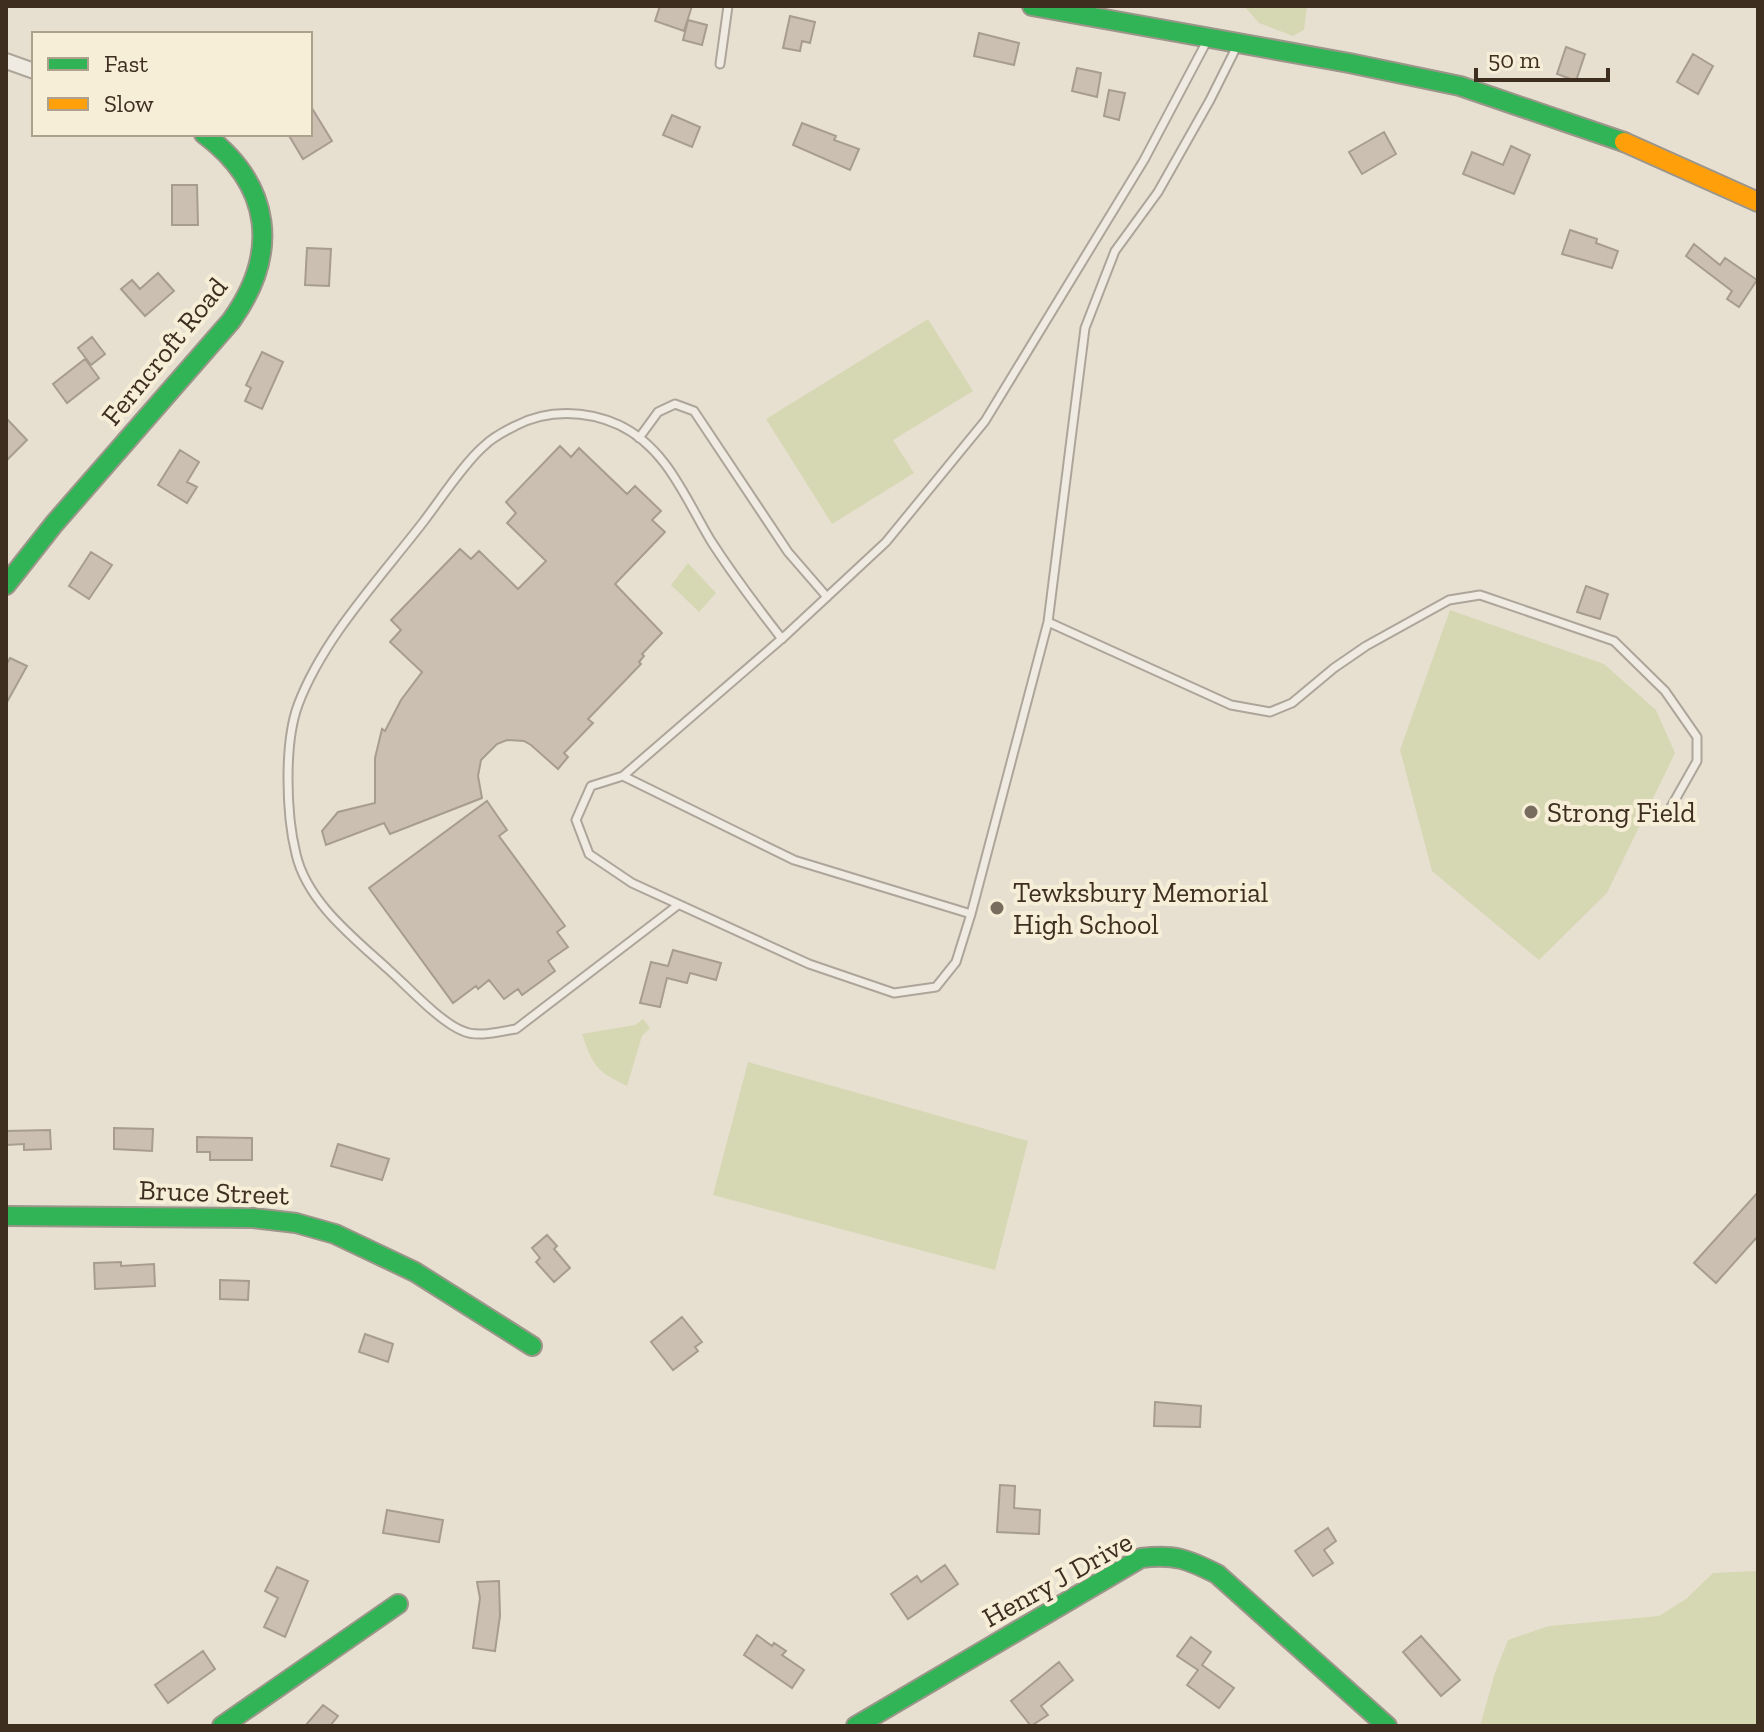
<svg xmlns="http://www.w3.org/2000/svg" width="1764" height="1732" viewBox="0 0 1764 1732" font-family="'Zilla Slab',serif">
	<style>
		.green { fill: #d6d7b3 }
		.building { fill: #cbbfb2; stroke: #a89c90; stroke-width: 2 }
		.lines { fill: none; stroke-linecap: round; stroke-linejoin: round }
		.lane-casing { stroke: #ada599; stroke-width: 11 }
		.street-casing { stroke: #ada599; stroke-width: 18 }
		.fast-casing { stroke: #9c958a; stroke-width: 22 }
		.slow-casing { stroke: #9c958a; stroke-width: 22 }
		.lane { stroke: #efebe3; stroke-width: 7 }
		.street { stroke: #efebe3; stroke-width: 14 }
		.fast { stroke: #30b455; stroke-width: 18 }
		.slow { stroke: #ff9f0a; stroke-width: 18 }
		.poi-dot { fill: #786c5e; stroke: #f7eed8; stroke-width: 3 }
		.labels { text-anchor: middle; stroke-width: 8; stroke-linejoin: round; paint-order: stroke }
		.street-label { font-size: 28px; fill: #3d2e20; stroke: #f7eed8 }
		.poi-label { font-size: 28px; fill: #3d2e20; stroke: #f7eed8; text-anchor: start }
	</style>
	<rect width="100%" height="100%" fill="#e7e0d1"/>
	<!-- green -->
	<path class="green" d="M1307,6L1304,30L1293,36L1259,23L1245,7Z
		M928,319L973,391L893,440L914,473L832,524L766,419Z
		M688,563L716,593L699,612L671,585Z
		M1450,610L1604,664L1656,710L1675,753L1607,893L1539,960L1432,871L1400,750Z
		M643,1019L650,1028L642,1036L627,1086C596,1071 593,1066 582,1034L635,1025Z
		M748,1062L1028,1141L995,1270L713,1195Z
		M1758,1571V1726H1480L1495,1673L1508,1640L1549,1626L1659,1616L1686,1599L1713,1573Z"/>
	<!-- building -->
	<path class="building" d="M660,6H692L684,31L655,21Z
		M790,16L815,22L810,43L802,41L800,51L783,48Z
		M688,20L707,25L702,45L683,40Z
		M979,33L1019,43L1014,65L974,56Z
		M1566,47L1585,54L1576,81L1557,74Z
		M1693,54L1713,66L1698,94L1677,82Z
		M1077,68L1101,73L1097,97L1072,91Z
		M1109,90L1125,93L1119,120L1104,116Z
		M310,105L332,141L303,159L288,134H310Z
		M672,115L700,127L692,147L663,135Z
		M802,123L836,136L834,140L859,149L850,170L793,145Z
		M1384,132L1396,154L1362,174L1349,152Z
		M1511,146L1530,155L1514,194L1463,174L1472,152L1503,165Z
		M172,185H197L198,225H172Z
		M1570,230L1597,239L1596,243L1618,251L1612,268L1562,254Z
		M1694,244L1720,265L1725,258L1757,280L1739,307L1727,299L1732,291L1686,256Z
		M307,248L331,249L329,286L305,285Z
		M158,273L174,291L145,316L121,289L132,280L140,289Z
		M92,337L105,354L91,365L78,348Z
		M262,352L283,362L262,409L245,401L251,388L246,385Z
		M85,359L99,378L67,403L53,384Z
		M6,418L27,440L6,461Z
		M560,446L571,457L579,448L627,494L635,486L661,511L652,520L665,532L615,584L662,633L642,654L644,656L639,662L641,664L588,719L593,723L564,753L568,757L558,769L531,745L524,741L507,740L497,744L481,760L478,776L482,798L390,834L384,823L326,845L322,831L338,812L375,803V758L382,729L385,731L401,700L422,672L390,642L401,630L391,620L460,549L471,559L479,551L518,589L546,561L507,523L516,513L506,502Z
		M180,450L199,462L187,482L197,487L187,503L158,485Z
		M91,552L112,565L89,599L69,586Z
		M1586,586L1608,594L1600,619L1577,612Z
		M10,658L27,666L6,704V665Z
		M487,801L507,830L499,836L565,926L557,932L568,947L548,961L555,971L522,995L518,989L504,999L489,980L478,989L476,986L453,1003L369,888Z
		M673,950L721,963L716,980L690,973L687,983L667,978L660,1007L640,1003L651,962L668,966Z
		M114,1128L153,1129L152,1151L114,1149Z
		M50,1130L51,1149L24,1150V1144L6,1145V1131Z
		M197,1137L252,1138V1160H210V1152H197Z
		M338,1144L389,1159L382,1180L331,1166Z
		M1758,1192V1236L1716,1283L1694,1263Z
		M547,1235L557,1246L554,1249L570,1268L554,1282L536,1262L540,1258L532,1248Z
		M121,1262V1266L154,1264L155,1286L95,1289L94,1263Z
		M220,1280L249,1281L248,1300L220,1299Z
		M682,1317L702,1342L695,1347L698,1351L673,1370L651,1342Z
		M365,1334L393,1344L388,1362L359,1352Z
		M1155,1402L1201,1406L1200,1427L1154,1426Z
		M1000,1485L1015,1486L1014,1508L1040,1510L1039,1534L997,1532Z
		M387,1510L443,1520L439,1542L383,1533Z
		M1328,1528L1336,1541L1324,1550L1333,1563L1313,1576L1295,1551Z
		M945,1565L958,1584L908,1619L891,1594L917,1576L921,1582Z
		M277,1567L308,1581L285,1637L264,1627L278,1598L265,1591Z
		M499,1581L500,1616L495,1651L473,1648L480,1598L477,1582Z
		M757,1635L772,1646L774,1643L786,1651L782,1655L804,1670L792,1688L744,1655Z
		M1421,1636L1460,1680L1441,1696L1403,1652Z
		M1191,1637L1211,1652L1202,1665L1234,1688L1219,1708L1187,1685L1198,1670L1177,1656Z
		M203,1651L215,1669L168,1703L155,1685Z
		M1059,1662L1073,1680L1041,1706L1048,1715L1031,1726L1011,1701Z
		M323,1705L338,1716L330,1726H305Z"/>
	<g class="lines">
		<!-- lane casing -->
		<g class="lane-casing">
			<path id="lane" d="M1208,39L1144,160L985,421L886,542L786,635L623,776L794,860L971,914L1048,622L1085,328L1115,251L1158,192L1210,100L1237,46
				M720,64L728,6
				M639,438L658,412L675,404L694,411L788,552L827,597
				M1048,622L1231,705L1270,712L1292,703L1334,668L1366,646L1449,600L1480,595L1614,641L1665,691L1697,737V761L1667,814
				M623,776L591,786L576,820L589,854L632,883L809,964L894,993L936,987L956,962L971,914
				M678,905L516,1029C501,1031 478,1038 463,1031C441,1023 407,986 389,970C354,938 307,902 296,854C286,814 284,743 298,705C323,638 381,577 424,521C440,500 465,462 484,446C492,438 505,431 515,426C547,409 586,410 619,425C667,448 685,498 711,541C733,575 757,607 782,639"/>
		</g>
		<!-- street casing -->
		<g class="street-casing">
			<path id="street" d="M6,61L34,71"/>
		</g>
		<!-- fast casing -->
		<g class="fast-casing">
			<path id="fast" d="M1032,6L1349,63L1460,86L1624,142
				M6,585L54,524L231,321C280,253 272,185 204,134
				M6,1216L253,1218L296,1223L335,1234L415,1272L532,1346
				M222,1726L398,1604
				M856,1726L1141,1558C1175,1554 1187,1559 1217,1574L1387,1726"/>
		</g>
		<!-- slow casing -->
		<g class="slow-casing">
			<path id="slow" d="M1624,142L1758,202"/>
		</g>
		<!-- lane -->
		<use href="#lane" class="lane"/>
		<!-- street -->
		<use href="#street" class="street"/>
		<!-- fast -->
		<use href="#fast" class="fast"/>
		<!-- slow -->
		<use href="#slow" class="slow"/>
	</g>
	<!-- markers -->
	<g class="poi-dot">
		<circle cx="1531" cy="812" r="8"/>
		<circle cx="997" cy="908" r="8"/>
	</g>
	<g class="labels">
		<!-- street labels -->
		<g class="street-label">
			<text transform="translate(164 351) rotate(-51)" y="10">Ferncroft Road</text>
			<text transform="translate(214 1192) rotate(2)" y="10">Bruce Street</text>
			<text transform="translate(1057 1579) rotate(-29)" y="10">Henry J Drive</text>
		</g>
		<!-- poi labels -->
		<g class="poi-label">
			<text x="1547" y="822">Strong Field</text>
			<text x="1013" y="902">Tewksbury Memorial<tspan x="1013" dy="32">High School</tspan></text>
		</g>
	</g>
	<!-- border -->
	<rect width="1764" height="1732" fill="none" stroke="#3d2e20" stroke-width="16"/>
	<!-- legend -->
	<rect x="32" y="32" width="280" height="104" fill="#f7eed8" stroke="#ada18e" stroke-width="2"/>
	<rect x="48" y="58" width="40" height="12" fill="#30b455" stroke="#ada18e" stroke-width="2"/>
	<text x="104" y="72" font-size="24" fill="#3d2e20">Fast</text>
	<rect x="48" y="98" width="40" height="12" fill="#ff9f0a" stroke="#ada18e" stroke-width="2"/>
	<text x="104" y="112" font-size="24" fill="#3d2e20">Slow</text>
	<!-- scale -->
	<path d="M1476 68v12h132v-12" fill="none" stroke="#3d2e20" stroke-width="4"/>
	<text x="1488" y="68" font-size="24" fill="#3d2e20" stroke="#f7eed8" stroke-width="6" paint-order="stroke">50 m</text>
</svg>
